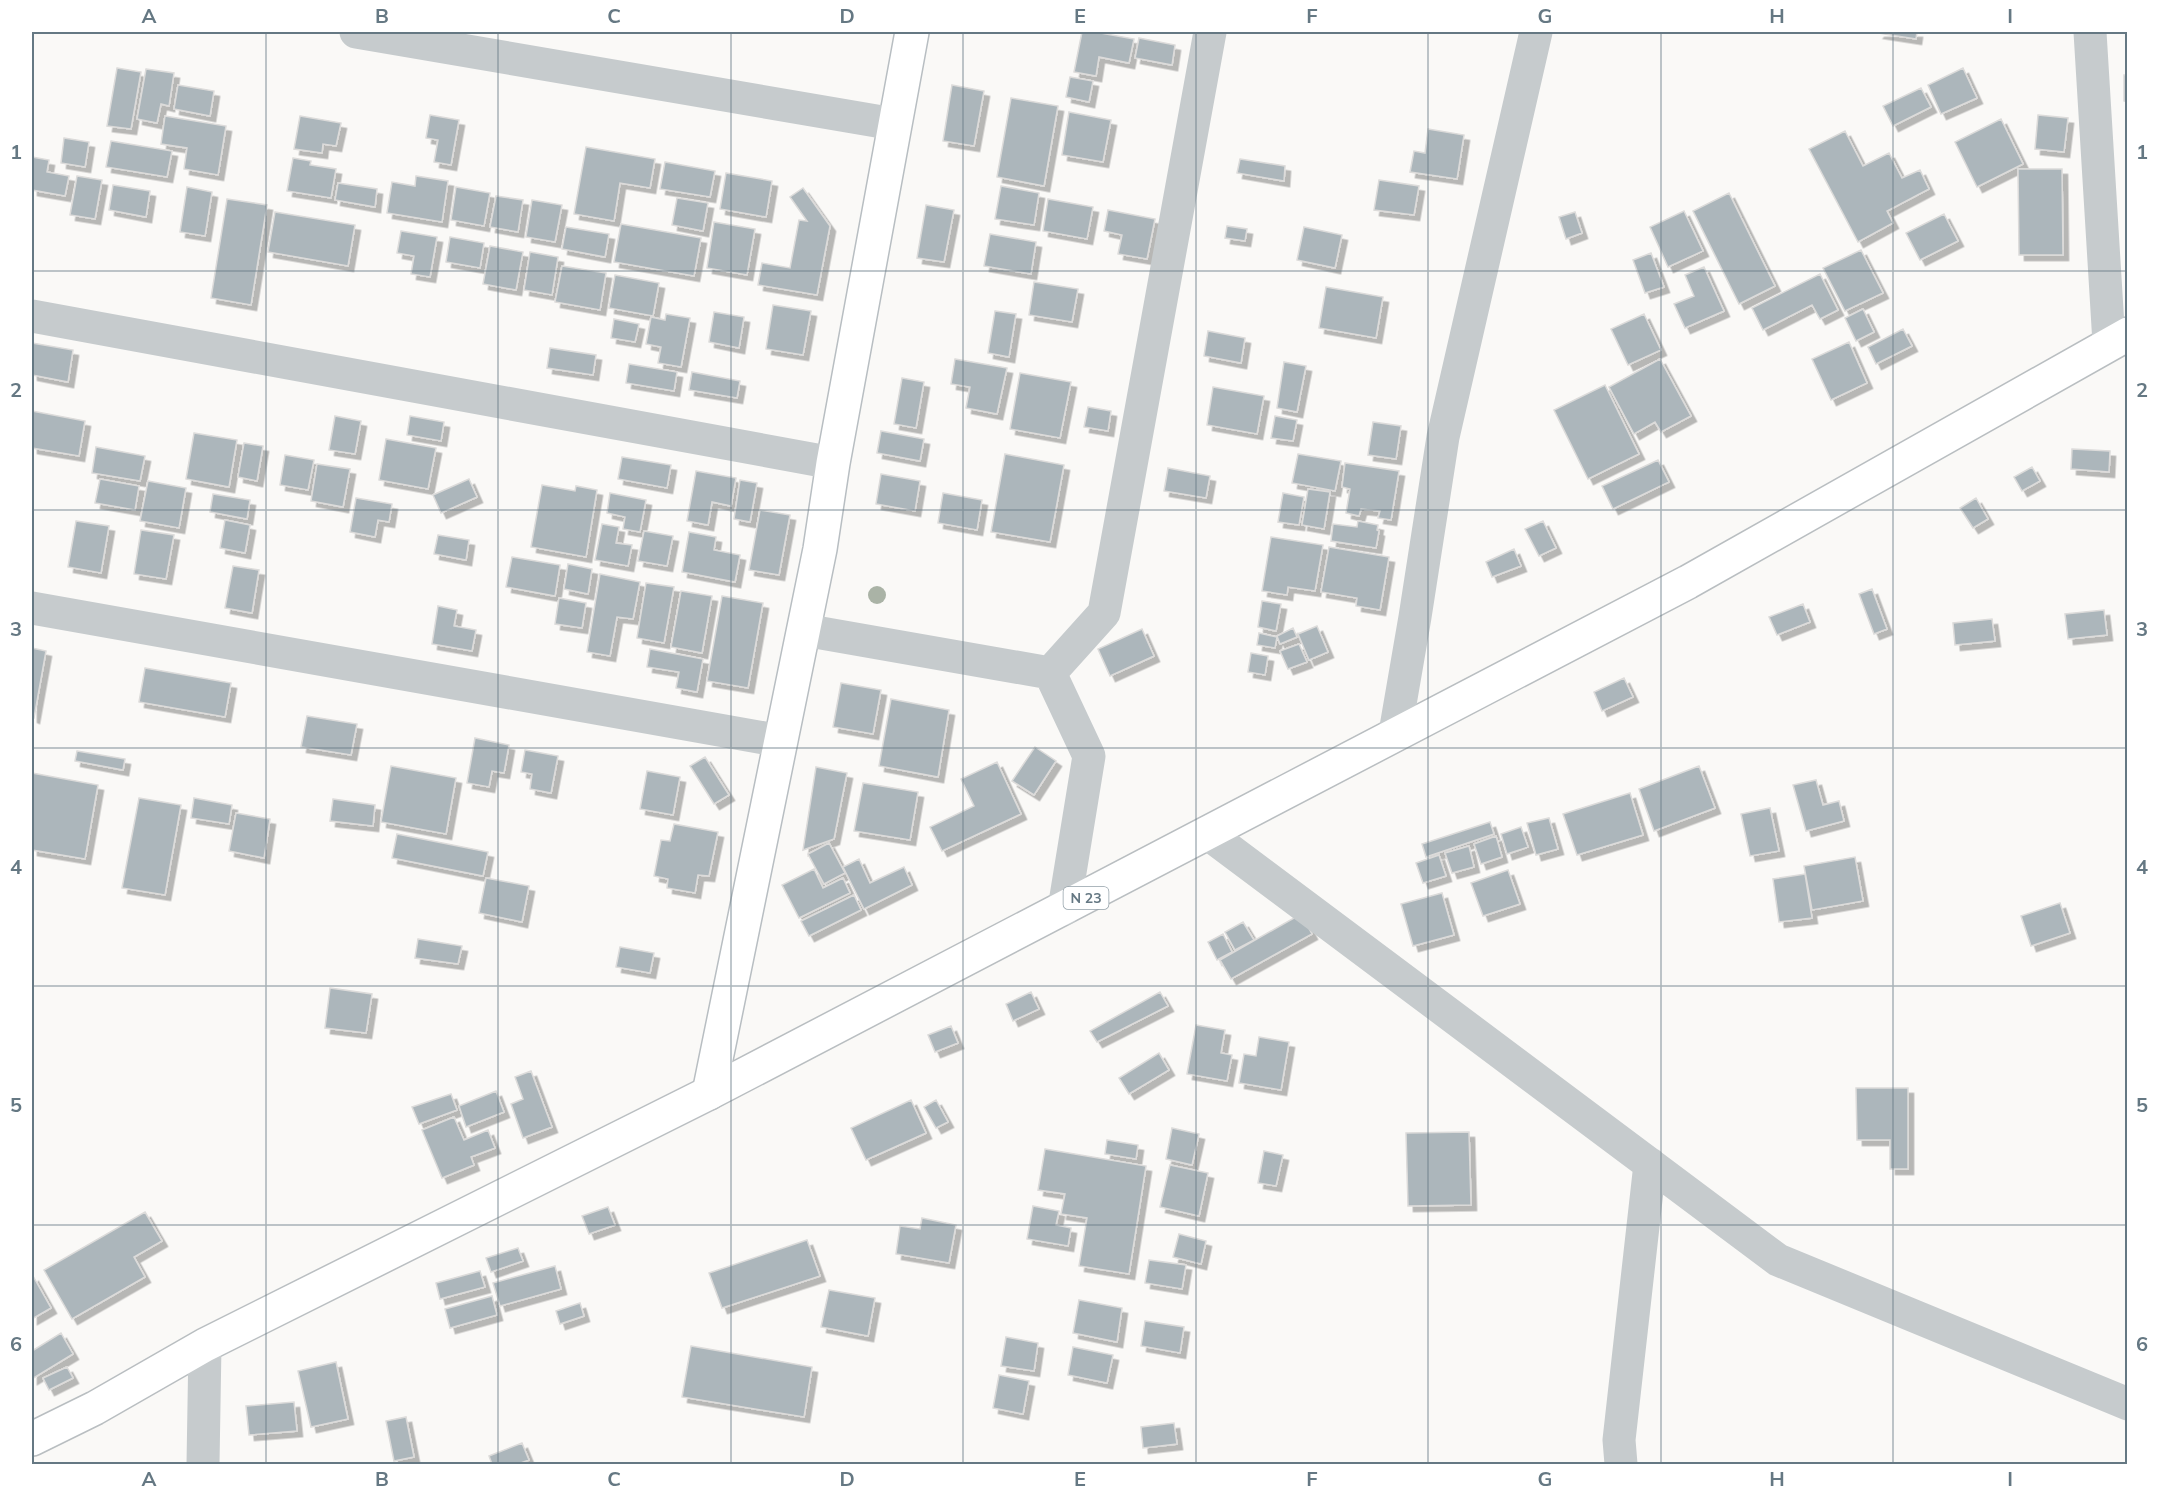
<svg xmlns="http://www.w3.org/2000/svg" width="2159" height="1496" viewBox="0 0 2159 1496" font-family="Mulish,sans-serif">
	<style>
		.building { fill: #acb6bb; stroke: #dcdbda; stroke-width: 1.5; filter: url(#shadow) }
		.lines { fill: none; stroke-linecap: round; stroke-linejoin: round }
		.secondary-casing { stroke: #b8bec2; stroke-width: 36 }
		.primary-casing { stroke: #b9bec1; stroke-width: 36 }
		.street { stroke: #c6cbcd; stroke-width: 33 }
		.secondary { stroke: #fff; stroke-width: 33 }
		.primary { stroke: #fff; stroke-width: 33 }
		.tree { fill: #aab3a6 }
		.grid { fill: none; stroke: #657883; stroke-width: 1.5; stroke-opacity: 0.55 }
		.labels { text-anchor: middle; stroke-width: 6; stroke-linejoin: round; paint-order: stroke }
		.shield { fill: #fff; stroke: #93a0a8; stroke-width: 1.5 }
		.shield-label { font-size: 14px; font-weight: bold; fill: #657883 }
		.neatline { fill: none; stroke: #657883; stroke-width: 2 }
		.grid-label { font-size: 20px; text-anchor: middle; font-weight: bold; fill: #657883 }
	</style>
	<defs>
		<filter id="shadow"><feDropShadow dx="5.5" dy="5.5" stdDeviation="0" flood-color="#0004"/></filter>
	</defs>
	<rect width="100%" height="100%" fill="#faf9f7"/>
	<!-- building -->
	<path class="building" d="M1082,32H1095L1134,39L1129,63L1099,57L1096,76L1074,72Z
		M1879,32H1917L1916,39L1878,33Z
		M1139,38L1175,45L1172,65L1135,58Z
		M117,68L141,72L131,129L107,126Z
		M1963,68L1977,98L1941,114L1928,85Z
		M146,69L174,73L169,106L161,104L157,123L137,119Z
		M2124,75H2128V102L2124,101Z
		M1070,77L1093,81L1089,102L1066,97Z
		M178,85L214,91L210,116L174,109Z
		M952,85L984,91L974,146L943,141Z
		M1921,88L1931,107L1893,126L1883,106Z
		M1011,98L1058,106L1044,186L997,177Z
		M1069,112L1111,120L1103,162L1062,155Z
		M430,115L459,120L451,165L434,162L438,140L426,138Z
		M2038,115L2068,118L2064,152L2035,149Z
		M165,116L226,126L218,175L184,169L187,148L161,144Z
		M300,116L341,123L336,146L323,144L322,153L294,149Z
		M2001,119L2023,164L1977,187L1955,142Z
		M1428,129L1464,135L1457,179L1410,172L1414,151L1425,153Z
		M1845,131L1863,166L1889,153L1902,178L1920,170L1929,189L1887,211L1893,223L1858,242L1809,149Z
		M64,138L89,142L85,167L61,163Z
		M111,141L172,151L167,177L106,167Z
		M586,147L655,159L650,188L620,183L614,221L574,214Z
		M32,157L49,160L47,172L69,176L65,196L32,190Z
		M293,158L311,161L310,165L336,169L331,198L287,191Z
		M1240,159L1285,166L1284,181L1237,173Z
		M665,162L715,171L710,197L660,189Z
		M2018,169H2062L2063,255H2019Z
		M726,173L772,181L766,217L720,209Z
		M77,176L102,180L95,219L70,215Z
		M416,176L448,181L442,222L387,213L392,182L415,186Z
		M1379,180L1419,186L1414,215L1374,210Z
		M338,183L377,189L375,207L335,200Z
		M113,185L150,191L146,217L109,210Z
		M1001,186L1039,193L1034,225L995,219Z
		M187,187L212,192L205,236L180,232Z
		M456,187L490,193L484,226L451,220Z
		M803,188L830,226L817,295L758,285L762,263L790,268L799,220L807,221L790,197Z
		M1729,193L1775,286L1739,304L1693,211Z
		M496,196L523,200L518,232L490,227Z
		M677,198L708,203L703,231L672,225Z
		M227,199L267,205L251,305L211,298Z
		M1048,199L1093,207L1087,239L1043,231Z
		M532,200L562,205L555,242L526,237Z
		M926,205L954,210L944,262L917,258Z
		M1108,210L1155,219L1147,259L1118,254L1122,235L1104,231Z
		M1684,211L1703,251L1668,267L1650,227Z
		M275,212L355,225L348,266L268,252Z
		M1575,212L1582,233L1566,239L1559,217Z
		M1944,214L1958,241L1920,260L1906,233Z
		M714,222L755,229L747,275L707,268Z
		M621,224L701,238L694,276L614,262Z
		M1227,226L1247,229L1245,241L1225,238Z
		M566,227L609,234L605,257L562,249Z
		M1304,227L1342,235L1335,268L1297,260Z
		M401,231L437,237L430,277L411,274L414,256L397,253Z
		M990,234L1036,242L1031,274L984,266Z
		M450,237L484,243L480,268L446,262Z
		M490,246L523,252L516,290L483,284Z
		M1861,250L1883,293L1845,311L1823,268Z
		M530,252L558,257L552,295L524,290Z
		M1651,253L1664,287L1645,293L1633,260Z
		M562,266L606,273L600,310L555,302Z
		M1704,267L1724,311L1685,328L1674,304L1694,296L1685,275Z
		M1820,274L1838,310L1820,319L1812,305L1763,330L1752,308Z
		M615,275L659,283L653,316L609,308Z
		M1034,282L1078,289L1072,322L1029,315Z
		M1326,287L1383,297L1376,338L1319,328Z
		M773,305L811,311L803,355L766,349Z
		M1863,309L1874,332L1856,341L1845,318Z
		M995,311L1016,314L1009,357L988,353Z
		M714,312L744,317L739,348L709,342Z
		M666,314L690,318L681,367L658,363L661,347L646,344L651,317L665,320Z
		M1644,314L1661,350L1628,365L1611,329Z
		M614,319L639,324L635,342L611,338Z
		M1903,329L1912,346L1876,364L1868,347Z
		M1208,331L1245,338L1241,363L1204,356Z
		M1849,342L1867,383L1831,400L1812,359Z
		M32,343L73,350L68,382L32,375Z
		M550,348L596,355L593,375L547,368Z
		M955,359L1007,368L997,414L966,408L970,387L951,384Z
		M1660,359L1691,416L1661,432L1655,422L1634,434L1609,387Z
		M1284,362L1306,366L1297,412L1277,408Z
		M629,364L677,372L674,391L626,383Z
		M692,372L740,381L737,398L689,390Z
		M1020,373L1071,382L1060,438L1010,429Z
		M902,378L924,382L916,428L894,424Z
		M1605,385L1639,454L1588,479L1554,410Z
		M1213,387L1264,396L1257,434L1207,425Z
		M1088,407L1111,411L1108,431L1084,427Z
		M32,411L85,421L79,456L32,448Z
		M335,416L361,421L355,454L329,450Z
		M410,416L444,422L441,441L407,435Z
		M1275,416L1297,420L1293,441L1271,438Z
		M1373,422L1401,426L1396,459L1368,455Z
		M881,431L924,439L920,461L877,453Z
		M194,433L237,440L229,487L186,479Z
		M386,439L436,448L428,489L379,480Z
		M244,443L263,446L257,481L238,477Z
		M96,447L145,456L140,481L92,473Z
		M2072,449L2110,451L2109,472L2071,469Z
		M1005,454L1064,465L1050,542L991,532Z
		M1298,454L1341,461L1335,491L1292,483Z
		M285,455L314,460L308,490L280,485Z
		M622,457L671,465L667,488L618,479Z
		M1658,460L1669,482L1613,509L1602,486Z
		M1345,463L1399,471L1391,520L1378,518L1380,511L1361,509L1359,516L1346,513L1350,489L1342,487Z
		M317,464L350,469L343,507L311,501Z
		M2032,467L2040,481L2022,491L2014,477Z
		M1168,468L1210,476L1206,498L1164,491Z
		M696,471L736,478L731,506L712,502L708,525L687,521Z
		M881,474L920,481L915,511L876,504Z
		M100,479L139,486L135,510L95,503Z
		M469,479L477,497L441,513L433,495Z
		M740,480L757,483L750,522L734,519Z
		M148,481L186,488L179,528L140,521Z
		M542,485L575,491L576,486L597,490L586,557L531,547Z
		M1308,489L1330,492L1324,529L1302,525Z
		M610,493L646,500L640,532L623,529L625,517L607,513Z
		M943,493L982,500L977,530L938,523Z
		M1283,493L1304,497L1299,525L1278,522Z
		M213,494L250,500L247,519L210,512Z
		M356,498L392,504L389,522L378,520L375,537L350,532Z
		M1976,498L1988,519L1973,528L1960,508Z
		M760,510L790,515L779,575L749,570Z
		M225,520L250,525L245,553L220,548Z
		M76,521L109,526L101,573L68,567Z
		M1358,521L1378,525L1377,530L1379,531L1376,548L1331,541L1333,524L1357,527Z
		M1543,521L1556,548L1539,556L1525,529Z
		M602,524L619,527L616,543L632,545L628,566L595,560Z
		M141,530L174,535L166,579L134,574Z
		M644,531L673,536L667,566L638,561Z
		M689,532L716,537L714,550L740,555L735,582L682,572Z
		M438,535L469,540L466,560L434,554Z
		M1271,537L1323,545L1315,591L1288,587L1287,595L1262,591Z
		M1329,547L1389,557L1380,610L1356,606L1357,598L1321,592Z
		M1514,549L1521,566L1492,577L1486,562Z
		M512,557L560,565L555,596L506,587Z
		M568,564L592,569L588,594L564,589Z
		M233,566L259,570L252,613L225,608Z
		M600,574L640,582L633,619L617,617L610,656L587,652Z
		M646,583L674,587L664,643L637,638Z
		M1872,589L1887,629L1874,634L1859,594Z
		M681,591L712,596L702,653L671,647Z
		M722,596L763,603L748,688L707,681Z
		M559,598L586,603L582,628L555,624Z
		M1262,601L1281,604L1276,631L1258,627Z
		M1803,604L1810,622L1777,635L1769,617Z
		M438,606L457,610L454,626L476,630L472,651L432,644Z
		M2104,610L2107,635L2068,639L2065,614Z
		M1992,619L1995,641L1955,645L1953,623Z
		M1317,626L1328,652L1309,660L1298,634Z
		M1293,628L1297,637L1280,644L1277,636Z
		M1142,629L1154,656L1110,676L1098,649Z
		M1259,633L1277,637L1275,648L1257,645Z
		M1299,644L1307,662L1288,669L1280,651Z
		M32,648L46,651L34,718L32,717Z
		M650,649L703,659L697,692L676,688L679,672L647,667Z
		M1251,653L1268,656L1265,675L1248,672Z
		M145,668L231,683L225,717L139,702Z
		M1624,678L1633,697L1602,711L1594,692Z
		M841,683L881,690L873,734L833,727Z
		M891,699L949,710L938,777L879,766Z
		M307,716L357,724L351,755L301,747Z
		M475,738L509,745L504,773L492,771L489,787L467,783Z
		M1035,747L1056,761L1034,795L1012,781Z
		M525,750L558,756L551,793L530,789L532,774L521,772Z
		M77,751L125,759L123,770L75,761Z
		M705,757L729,795L714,804L690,766Z
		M997,762L1021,814L942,851L930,827L974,806L961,779Z
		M391,766L456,778L446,834L381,822Z
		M1699,766L1715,808L1654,831L1639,789Z
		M816,767L847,773L834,839L803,850Z
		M647,771L680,777L673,815L640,809Z
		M32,773L98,785L85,859L32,850Z
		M1816,780L1823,805L1839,801L1844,821L1806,831L1793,785Z
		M863,783L918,792L910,840L854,831Z
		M1630,793L1643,835L1577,855L1563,814Z
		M139,798L181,805L165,895L122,888Z
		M194,798L232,805L229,824L191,818Z
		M333,799L375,805L373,826L330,821Z
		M1770,808L1779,851L1750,856L1741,814Z
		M236,813L270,819L264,858L229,851Z
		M1549,818L1558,849L1536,855L1527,823Z
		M1490,822L1494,834L1426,857L1422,844Z
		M674,824L718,832L709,876L698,875L695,893L667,888L668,879L654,876L661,840L670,841Z
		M1521,827L1528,847L1507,854L1501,834Z
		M397,834L488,852L483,876L392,858Z
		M1496,836L1502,857L1481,864L1474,844Z
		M829,843L845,873L824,884L808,854Z
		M1469,846L1474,867L1452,873L1445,853Z
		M1439,855L1446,876L1423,883L1416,863Z
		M1855,857L1863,901L1812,910L1804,866Z
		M859,859L870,883L904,867L912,885L864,909L843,867Z
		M814,869L823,888L843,878L850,893L799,918L782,885Z
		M1508,870L1520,904L1483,916L1471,883Z
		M1805,874L1812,918L1779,922L1773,879Z
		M486,878L529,886L522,922L479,913Z
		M1442,893L1454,935L1413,946L1401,904Z
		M854,895L861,910L809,936L801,921Z
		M2060,903L2070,933L2031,946L2021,916Z
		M1301,914L1312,934L1231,979L1220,960Z
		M1243,922L1254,940L1235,950L1225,932Z
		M1223,934L1232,952L1217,960L1208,942Z
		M418,939L462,946L458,964L415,958Z
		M620,947L654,953L650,973L616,967Z
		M330,988L372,994L366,1033L325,1028Z
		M1031,992L1039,1009L1013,1021L1006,1004Z
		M1160,992L1168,1006L1097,1042L1090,1031Z
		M1196,1025L1225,1030L1221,1053L1232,1055L1227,1081L1187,1074Z
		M951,1026L958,1043L935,1052L928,1035Z
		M1259,1037L1289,1042L1281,1090L1239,1083L1244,1054L1256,1056Z
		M1159,1053L1169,1070L1129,1094L1119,1078Z
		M531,1071L552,1127L523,1138L511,1104L523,1099L515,1077Z
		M1856,1088H1908V1169H1890V1140H1857Z
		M496,1091L504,1112L466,1127L459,1106Z
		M451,1094L457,1110L419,1124L412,1107Z
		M911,1100L926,1133L866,1160L851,1128Z
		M936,1100L948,1122L936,1128L924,1107Z
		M454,1117L464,1140L488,1130L495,1148L471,1157L474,1165L442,1178L422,1130Z
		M1172,1128L1199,1134L1192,1165L1166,1159Z
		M1469,1132L1471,1205L1408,1206L1406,1133Z
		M1107,1140L1138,1145L1136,1159L1105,1154Z
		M1045,1149L1146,1166L1129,1274L1079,1266L1087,1218L1061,1214L1065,1194L1038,1190Z
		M1264,1151L1283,1155L1276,1186L1258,1183Z
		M1170,1165L1208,1173L1199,1216L1160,1207Z
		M1033,1206L1059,1211L1056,1225L1071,1228L1068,1246L1027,1239Z
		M608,1207L615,1225L589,1234L582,1216Z
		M145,1212L162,1241L134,1257L145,1277L72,1319L44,1270Z
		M922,1218L956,1225L949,1263L896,1254L900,1226L920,1229Z
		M1179,1234L1206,1241L1201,1264L1173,1257Z
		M807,1240L820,1276L722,1308L709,1273Z
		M518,1248L523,1261L491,1272L486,1258Z
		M1149,1260L1186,1265L1182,1289L1145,1283Z
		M555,1266L561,1289L500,1306L493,1283Z
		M480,1271L485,1287L440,1299L436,1283Z
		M33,1276L51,1308L32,1319V1277Z
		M829,1290L875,1298L868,1336L821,1327Z
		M492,1296L497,1315L450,1328L445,1309Z
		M1079,1300L1122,1308L1117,1342L1073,1333Z
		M580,1303L584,1316L560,1324L556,1311Z
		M1145,1321L1184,1327L1180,1353L1141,1346Z
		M61,1333L73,1354L32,1379V1351Z
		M1006,1337L1038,1343L1034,1371L1001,1366Z
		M691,1346L812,1367L804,1417L682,1397Z
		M1073,1347L1113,1355L1107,1383L1068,1375Z
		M336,1362L348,1419L311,1427L298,1371Z
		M67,1367L73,1378L49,1390L43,1378Z
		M999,1375L1029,1381L1023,1414L993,1408Z
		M294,1402L297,1431L249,1435L246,1406Z
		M406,1417L414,1457L394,1461L386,1421Z
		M1174,1423L1177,1444L1143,1448L1141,1427Z
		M522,1443L529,1460L518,1464H492L489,1456Z"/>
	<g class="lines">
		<!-- secondary casing -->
		<g class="secondary-casing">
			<path id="secondary" d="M709,1093L820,549L833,463L912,32"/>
		</g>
		<!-- primary casing -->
		<g class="primary-casing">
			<path id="primary" d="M32,1439L95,1408L205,1345L709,1093L1688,582L2128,334"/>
		</g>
		<!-- street -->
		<path class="street" d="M356,32L894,124
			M2090,32L2109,343
			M32,316L833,463
			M32,608L781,741
			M804,630L1050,673L1089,756L1064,909
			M1050,673L1104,613L1210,32
			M1395,733L1415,617L1443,437L1536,32
			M1207,833L1778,1260L2128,1404
			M203,1464L205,1345
			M1621,1464L1619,1440L1650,1164"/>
		<!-- secondary -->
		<use href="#secondary" class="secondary"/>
		<!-- primary -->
		<use href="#primary" class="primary"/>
	</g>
	<!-- trees -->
	<circle class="tree" cx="877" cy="595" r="9"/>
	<!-- grid -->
	<path class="grid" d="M266,32V1464M498,32V1464M731,32V1464M963,32V1464M1196,32V1464M1428,32V1464M1661,32V1464M1893,32V1464M32,271H2128M32,510H2128M32,748H2128M32,986H2128M32,1225H2128"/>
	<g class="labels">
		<!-- shield labels -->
		<rect class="shield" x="1063.5" y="887" width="45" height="22" rx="4.5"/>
		<g class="shield-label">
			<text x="1086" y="903">N 23</text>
		</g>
	</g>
	<!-- border -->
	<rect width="2159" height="1496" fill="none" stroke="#ffffff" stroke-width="66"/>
	<rect x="33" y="33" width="2093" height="1430" class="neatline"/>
	<g class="grid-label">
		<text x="149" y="23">A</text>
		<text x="382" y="23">B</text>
		<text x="614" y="23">C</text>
		<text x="847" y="23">D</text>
		<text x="1080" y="23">E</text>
		<text x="1312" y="23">F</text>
		<text x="1545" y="23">G</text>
		<text x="1777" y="23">H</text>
		<text x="2010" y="23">I</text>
		<text x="16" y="159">1</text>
		<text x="2142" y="159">1</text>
		<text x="16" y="397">2</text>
		<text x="2142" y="397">2</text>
		<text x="16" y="636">3</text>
		<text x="2142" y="636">3</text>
		<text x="16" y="874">4</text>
		<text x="2142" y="874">4</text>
		<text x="16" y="1112">5</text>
		<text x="2142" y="1112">5</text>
		<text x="16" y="1351">6</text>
		<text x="2142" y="1351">6</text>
		<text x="149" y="1486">A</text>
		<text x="382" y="1486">B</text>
		<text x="614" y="1486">C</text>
		<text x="847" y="1486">D</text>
		<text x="1080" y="1486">E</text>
		<text x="1312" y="1486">F</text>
		<text x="1545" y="1486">G</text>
		<text x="1777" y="1486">H</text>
		<text x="2010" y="1486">I</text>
	</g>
</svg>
